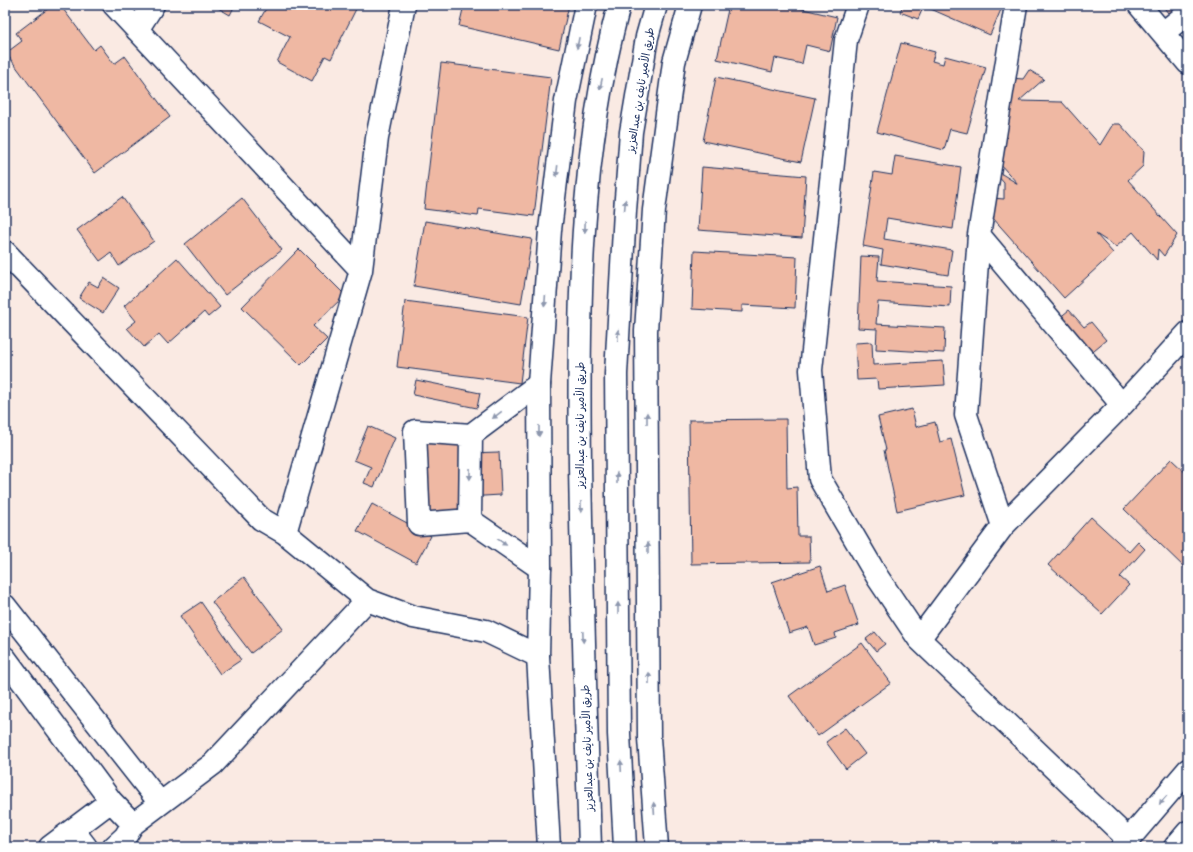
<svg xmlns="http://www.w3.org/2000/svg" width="1193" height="852" viewBox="0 0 1193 852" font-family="Delius,'Playpen Sans Arabic',sans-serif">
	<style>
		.building { fill: #efb8a3; stroke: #1b2f5e }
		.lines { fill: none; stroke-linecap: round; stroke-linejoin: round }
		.minor-casing { stroke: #1b2f5e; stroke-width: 25 }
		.major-casing { stroke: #1b2f5e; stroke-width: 25 }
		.minor { stroke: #fff; stroke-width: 22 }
		.major { stroke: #fff; stroke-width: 22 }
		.oneway { fill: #8d97ae }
		.labels { text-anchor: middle; stroke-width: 4; stroke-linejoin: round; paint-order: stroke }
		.street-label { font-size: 11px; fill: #1b2f5e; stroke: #fff }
	</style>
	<rect width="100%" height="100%" fill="#faeae3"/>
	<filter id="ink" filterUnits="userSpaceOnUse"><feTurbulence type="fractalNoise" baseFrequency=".025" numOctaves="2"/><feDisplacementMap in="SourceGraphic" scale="8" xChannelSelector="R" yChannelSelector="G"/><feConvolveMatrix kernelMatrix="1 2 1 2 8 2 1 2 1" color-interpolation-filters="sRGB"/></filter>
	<g filter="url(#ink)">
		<!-- building -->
		<path class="building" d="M53,5H60L94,50L100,45L114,64L125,56L170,117L95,173L6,53L22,41L16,33Z
			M213,5H235L230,15Z
			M268,5H358L331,59L325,56L312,81L277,62L290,37L259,21Z
			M464,5H569L559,49L459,26Z
			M729,5H786L837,17L830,51L806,45L802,64L775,58L772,72L717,59Z
			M903,5H1003L990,35L924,6L918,19L900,12Z
			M1162,5H1187L1171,17Z
			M901,43L935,52L932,61L943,64L945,56L986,67L967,133L950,129L944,150L877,132Z
			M441,63L551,77L534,216L479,209L478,216L424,209Z
			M1029,70L1044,79L1019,101L1062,102L1100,145L1113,124H1120L1144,151L1143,166L1128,180L1177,235L1164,256L1158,249L1157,260L1133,232L1116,247L1096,234L1113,253L1064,298L992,217V198L1004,199V183L989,166L1018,184L999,163L1011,78L1023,79Z
			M716,77L815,98L801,162L703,141Z
			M895,156L961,167L953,229L887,218L884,239L952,250L948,275L881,264L883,250L863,246L874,172L892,175Z
			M702,167L806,176L802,238L698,230Z
			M122,197L154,241L119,266L111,253L100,261L77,230Z
			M242,198L282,250L225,295L185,244Z
			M425,221L532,239L521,304L414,286Z
			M299,249L345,295L313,326L327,339L301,365L242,307Z
			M694,251L797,257L795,308L742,305V312L692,309Z
			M861,256L879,257L877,281L951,286L950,307L878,302L876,324L945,328L944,353L876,349L877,329L858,328Z
			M177,258L220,307L208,317L204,312L168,344L159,334L144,347L127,328L136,321L124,306Z
			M104,278L119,288L103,313L79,298L89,282L98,287Z
			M405,301L528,317L520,383L397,367Z
			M1069,310L1084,327L1091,322L1106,340L1088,355L1058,319Z
			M872,342L873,365L943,361L945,385L878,389L877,379L857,380L855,343Z
			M416,380L480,393L477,408L413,395Z
			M912,409L916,427L935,422L940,442L951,439L965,495L897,511L884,450H886L878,417Z
			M786,419L787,488L797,487L798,536H809L810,562L691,564L689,420Z
			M368,426L395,438L374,487L364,483L371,467L354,460Z
			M467,436L468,453L499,452L501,495L467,497L468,510L427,512L423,438Z
			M1171,459L1188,475V571L1124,509Z
			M372,504L431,536L416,563L357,531Z
			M1091,517L1129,552L1138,542L1145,549L1120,577L1129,585L1102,614L1048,565Z
			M820,566L828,591L845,585L859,625L835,633L836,638L814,645L808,627L789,633L772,582Z
			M244,577L283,629L251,653L212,602Z
			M201,602L241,660L220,674L180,616Z
			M875,632L885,644L876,651L866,639Z
			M862,643L891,683L818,736L789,696Z
			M845,728L865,754L846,769L826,742Z"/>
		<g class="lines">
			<!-- minor casing -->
			<g class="minor-casing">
				<path id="minor" d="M114,5L361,270
					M858,5L846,40L811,370L820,479L878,578L919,639L1129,840
					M1139,5L1188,63
					M137,30L153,5
					M1163,33L1188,13
					M979,235L1122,405
					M5,252L261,519L285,533L367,600L413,617L486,631L538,656
					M539,384L471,435L415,431L419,524L470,520L540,568
					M470,520L471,435
					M1003,526L966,415L979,235L1016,5
					M285,533L361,270L377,138L404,5
					M5,606L160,803
					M919,639L1003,526L1122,405L1188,333
					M5,658L111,801L133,824L213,764L367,600
					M73,830L86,847
					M50,847L111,801
					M114,847L125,837L133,824"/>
			</g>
			<!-- major casing -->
			<g class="major-casing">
				<path id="major" d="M549,847L538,656L540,568L539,384L550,230L566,101L586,5
					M590,847C586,720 582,592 580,465C578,311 579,155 619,5
					M625,847L619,734L616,374L625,211L631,132L647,37L656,5
					M657,847L649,738L646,331L654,210L674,62L690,5
					M1122,847L1188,770
					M1175,847L1188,832"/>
			</g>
			<!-- minor -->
			<use href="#minor" class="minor"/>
			<!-- major -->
			<use href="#major" class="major"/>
		</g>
		<!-- one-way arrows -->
		<defs><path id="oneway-solid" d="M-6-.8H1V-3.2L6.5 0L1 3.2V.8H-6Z"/></defs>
		<g class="oneway">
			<use href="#oneway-solid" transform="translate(578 43) rotate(101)"/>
			<use href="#oneway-solid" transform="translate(601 84) rotate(102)"/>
			<use href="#oneway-solid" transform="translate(557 171) rotate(97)"/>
			<use href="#oneway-solid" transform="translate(625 205) rotate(-85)"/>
			<use href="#oneway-solid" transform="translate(585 227) rotate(92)"/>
			<use href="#oneway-solid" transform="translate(545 301) rotate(94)"/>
			<use href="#oneway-solid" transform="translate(618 335) rotate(-87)"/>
			<use href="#oneway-solid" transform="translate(497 415) rotate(143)"/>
			<use href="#oneway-solid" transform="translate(647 418) rotate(-90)"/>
			<use href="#oneway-solid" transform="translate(539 431) rotate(90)"/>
			<use href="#oneway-solid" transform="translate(470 474) rotate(91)"/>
			<use href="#oneway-solid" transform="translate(617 478) rotate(-90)"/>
			<use href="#oneway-solid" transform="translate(581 507) rotate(89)"/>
			<use href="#oneway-solid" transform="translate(502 542) rotate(35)"/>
			<use href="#oneway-solid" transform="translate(648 548) rotate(-90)"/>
			<use href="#oneway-solid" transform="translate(618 608) rotate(-90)"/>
			<use href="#oneway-solid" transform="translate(583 637) rotate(88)"/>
			<use href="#oneway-solid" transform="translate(649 678) rotate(-90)"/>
			<use href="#oneway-solid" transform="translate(621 766) rotate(-93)"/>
			<use href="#oneway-solid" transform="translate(1163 800) rotate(130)"/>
			<use href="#oneway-solid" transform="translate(654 808) rotate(-94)"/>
		</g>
	</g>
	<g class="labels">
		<!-- street labels -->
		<g class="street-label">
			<text transform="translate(640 90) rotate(-81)" y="4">طريق الأمير نايف بن عبدالعزيز</text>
			<text transform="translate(580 425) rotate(-90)" y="4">طريق الأمير نايف بن عبدالعزيز</text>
			<text transform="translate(587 748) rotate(-92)" y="4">طريق الأمير نايف بن عبدالعزيز</text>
		</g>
	</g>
	<!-- margin -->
	<rect width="1193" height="852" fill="none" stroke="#fff" stroke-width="20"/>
	<rect x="10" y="10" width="1173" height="832" fill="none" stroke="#1b2f5e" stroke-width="1.5" filter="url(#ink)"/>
</svg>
